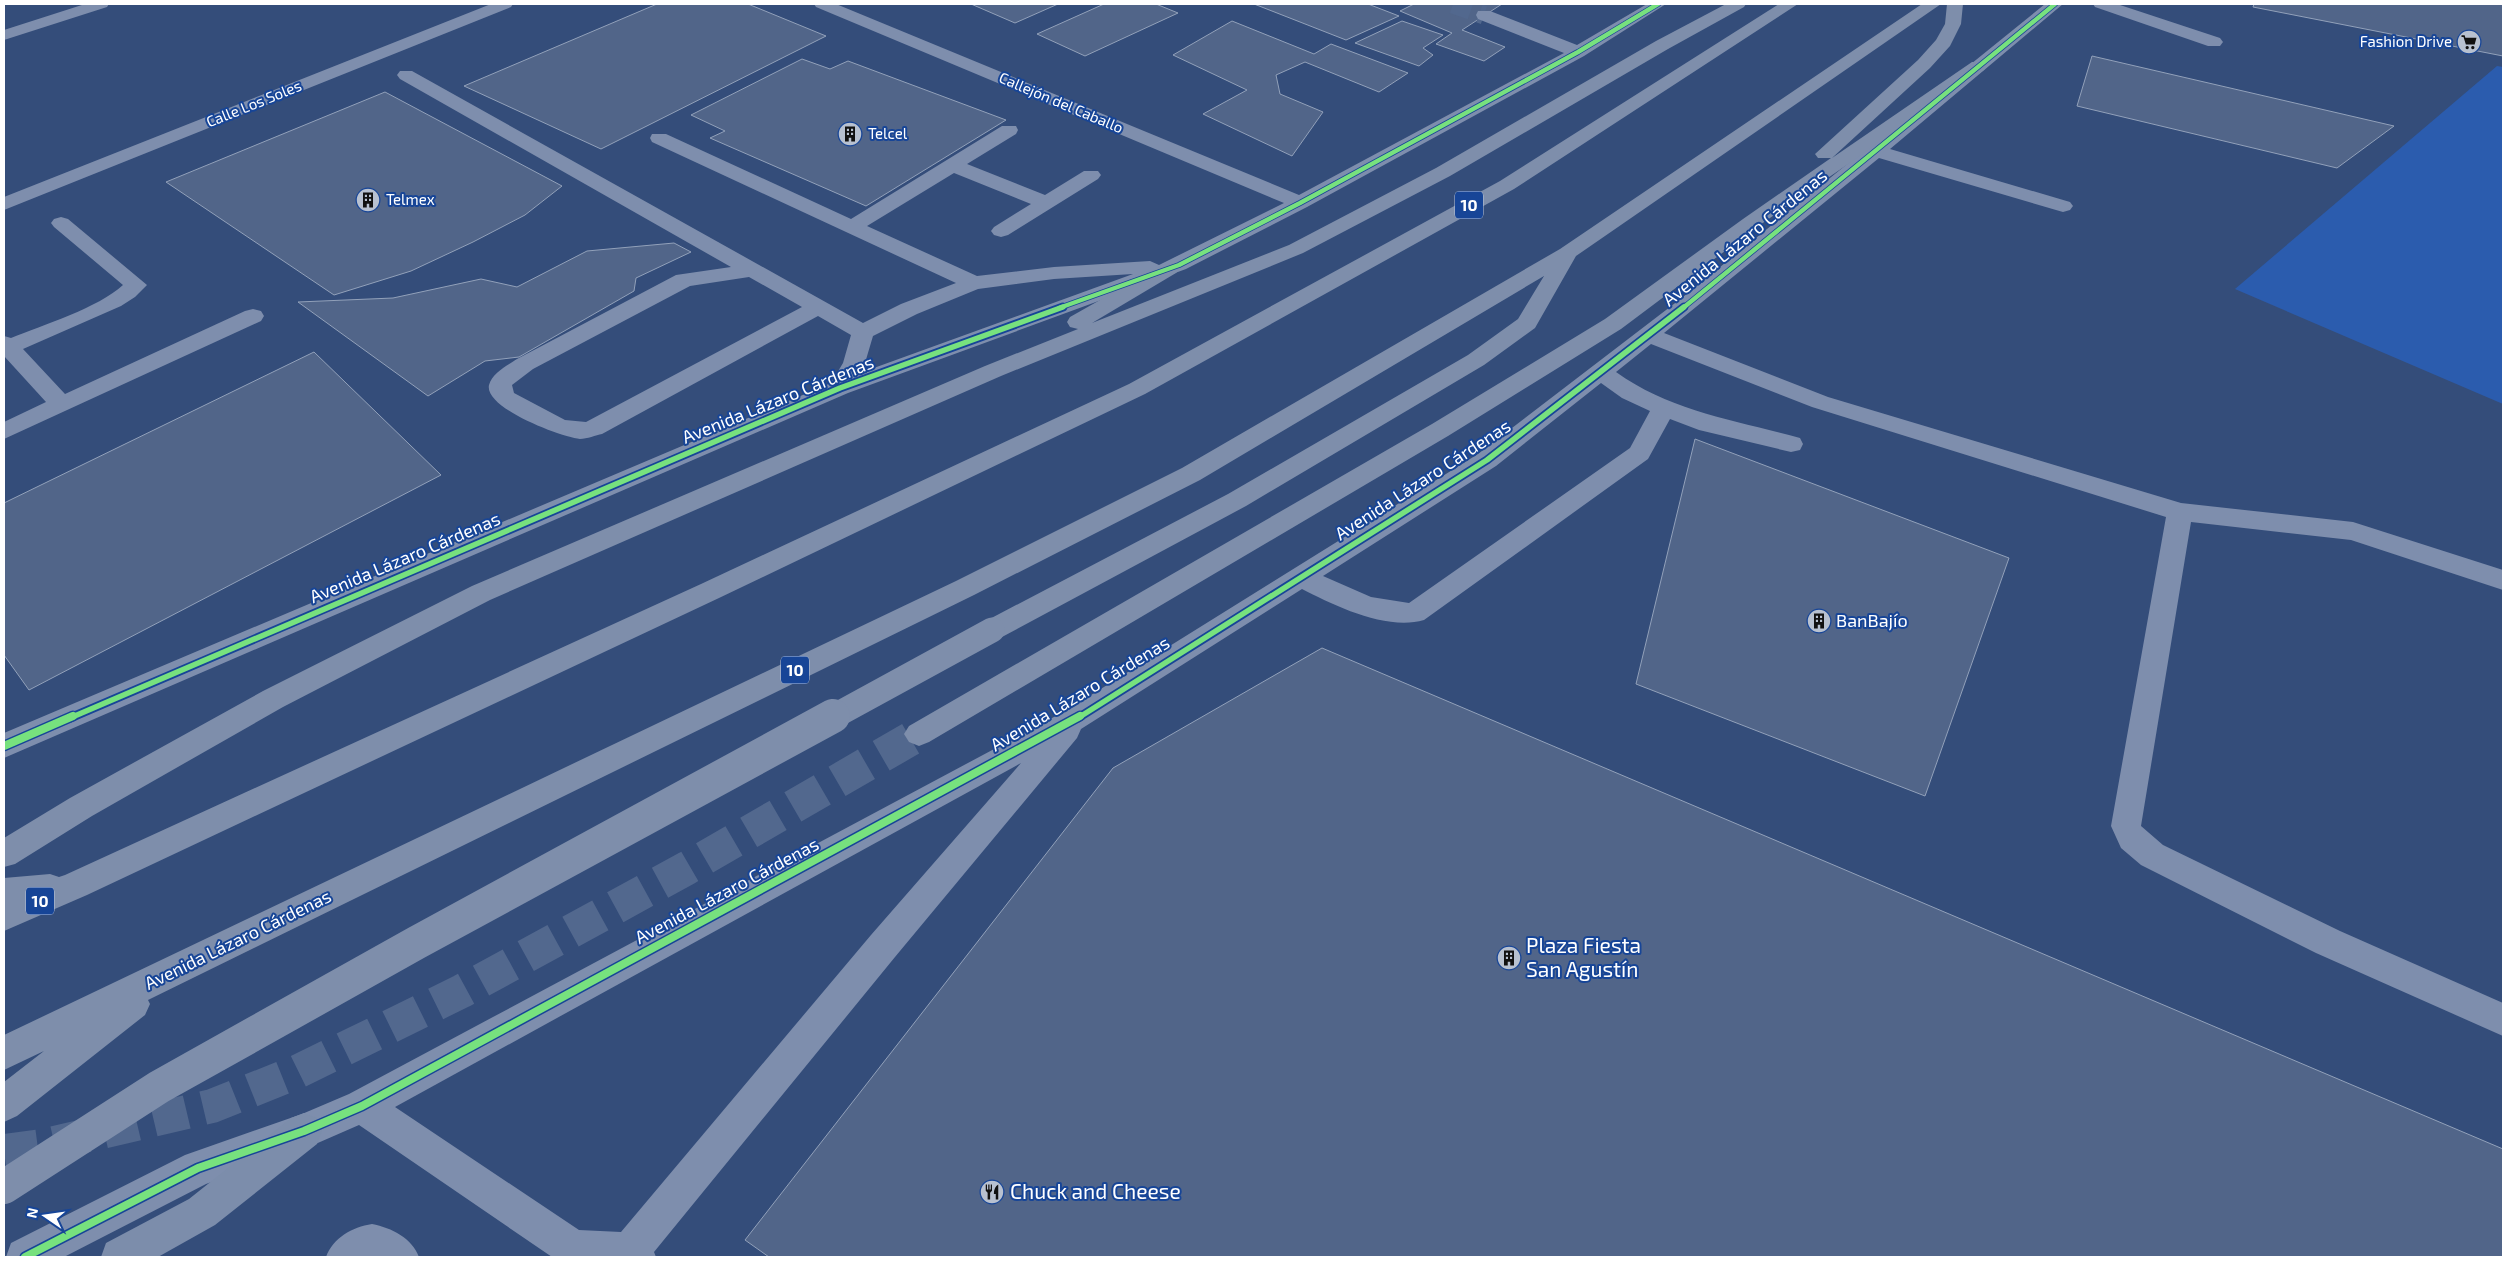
<svg xmlns="http://www.w3.org/2000/svg" width="2507" height="1261" viewBox="0 0 2507 1261" font-family="'Exo 2',sans-serif">
	<style>
		.green { fill: #2b5cae }
		.building { fill: #516589; stroke: #92a1ba }
		.lines { fill: none; stroke-linecap: round; stroke-linejoin: round }
		.minor-tunnel { stroke: #52688e; stroke-width: 19; stroke-dasharray: 19 9; stroke-linecap: butt }
		.highway-tunnel { stroke: #52688e; stroke-width: 34; stroke-dasharray: 34 17; stroke-linecap: butt }
		.minor { fill: #7e8ead; fill-rule: evenodd }
		.major { fill: #7c8dab; fill-rule: evenodd }
		.highway { fill: #7e8eab; fill-rule: evenodd }
		.highway-bridge-far1 { stroke: #7e8eab; stroke-width: 25 }
		.highway-bridge { stroke: #7e8eab; stroke-width: 34 }
		.cycleway-far2-casing { stroke: #174597; stroke-width: 6 }
		.cycleway-far1-casing { stroke: #174597; stroke-width: 9 }
		.cycleway-casing { stroke: #174597; stroke-width: 11 }
		.cycleway-far2 { stroke: #77e17e; stroke-width: 4.5 }
		.cycleway-far1 { stroke: #77e17e; stroke-width: 5.5 }
		.cycleway { stroke: #77e17e; stroke-width: 8 }
		.labels { text-anchor: middle; stroke-width: 4; stroke-linejoin: round; paint-order: stroke }
		.far-poi-label { font-size: 15px; fill: #fff; stroke: #174597; text-anchor: start }
		.far-street-label { font-size: 15px; fill: #fff; stroke: #174597 }
		.shield { fill: #174597; stroke: #b9c7e0; stroke-width: 1 }
		.shield-label { font-size: 16px; font-weight: bold; fill: #fff }
		.street-label { font-size: 18px; fill: #fff; stroke: #174597 }
		.poi-label { font-size: 18px; fill: #fff; stroke: #174597; text-anchor: start }
		.near-poi-label { font-size: 21px; fill: #fff; stroke: #174597; text-anchor: start }
	</style>
	<rect width="100%" height="100%" fill="#344d7a"/>
	<!-- green -->
	<path class="green" d="M2497,66L2503,67V404L2235,289Z"/>
	<!-- building -->
	<path class="building" d="M657,4H748L826,36L601,149L464,86Z
		M971,4H1058L1015,23Z
		M1104,4H1156L1178,13L1085,56L1037,34Z
		M1254,4H1368L1399,16L1346,40Z
		M1414,4H1502L1462,30L1505,47L1484,61L1436,44L1452,33L1400,11Z
		M2254,4H2503V56L2253,7Z
		M1232,21L1314,54L1331,44L1408,73L1379,92L1305,62L1276,75L1280,94L1323,112L1292,156L1203,114L1247,90L1173,55Z
		M1402,21L1443,35L1423,48L1433,55L1419,66L1355,43Z
		M2092,56L2394,126L2337,168L2077,106Z
		M802,59L830,69L848,61L1006,120L866,206L710,138L725,131L691,115Z
		M385,92L562,186L525,215L473,242L411,271L334,295L166,182Z
		M674,243L691,252L636,278L634,291L519,357L485,361L428,396L298,302L393,298L481,279L517,287L587,251Z
		M314,352L441,475L29,690L4,655V503Z
		M1695,439L2009,558L1925,796L1636,684Z
		M1322,648L2503,1149V1257H769L745,1240L1113,768Z"/>
	<g class="lines">
		<!-- minor-tunnel -->
		<path class="minor-tunnel" d="M1453,4L1484,15"/>
		<!-- highway-tunnel -->
		<path class="highway-tunnel" d="M4,1151L42,1146L212,1106L297,1072L462,991L687,868L919,734"/>
		<!-- minor -->
		<path class="minor" d="M85,4H109L107,7L4,40V30Z
			M491,4H513L511,7L4,210V197Z
			M814,4H836L1299,195L1564,53L1478,19L1476,15L1478,11H1490L1577,45L1647,4H1666L1584,56L1307,207L1186,269L848,393L4,758V733L831,383L843,363L851,335L818,316L602,434C596,435 587,439 580,439C561,437 484,408 489,385C492,373 508,365 517,359L676,275L731,267L400,79L397,75L400,71H412L863,323L901,304L956,283L652,142L650,138L652,134H666L851,219L1002,126H1016L1018,130L1016,134L967,164L1045,195L1084,171H1098L1101,175L1098,179L1008,235L1001,237L994,235L991,231L994,227L1031,204L954,173L867,226L977,276L1054,267L1150,261L1159,265L1284,203L816,7ZM1133,274L860,373L865,363L873,336L917,314L978,289L1054,279ZM749,277L802,307L586,422L565,420L514,393L512,385L533,369L690,286Z
			M2045,4H2063L1890,149L2070,202L2073,206L2070,210L2063,212L2056,210L1879,158L1664,333L1828,397L2181,503L2353,522L2503,570V590L2351,540L2191,522L2141,826L2163,845L2340,931L2503,1003V1036L2316,953L2141,865L2121,848L2111,826L2166,517L1812,407L1651,344L1616,372C1672,412 1735,420 1800,438L1803,444L1800,450L1791,452L1699,430L1670,419L1648,459L1424,620C1387,631 1335,606 1302,589L1081,729L1077,738L895,957L654,1252L656,1257H552L359,1125L304,1149L206,1184L64,1257H6L11,1243L185,1155L302,1114L349,1094L1067,710L1478,454L1683,297ZM1601,383L1622,398L1650,411L1630,448L1409,603L1371,597L1323,576L1496,466ZM1021,763L871,935L621,1232L579,1230L395,1107Z
			M2093,4H2117L2220,38L2223,42L2220,46H2208L2095,7Z
			M61,217L68,219L147,285L135,297L121,306L23,349L65,394L245,311L253,309L261,311L264,316L261,321L4,439V422L46,402L4,356V336L11,338C43,325 98,308 123,285L54,227L51,223L54,219Z
			M372,1224C392,1228 412,1238 419,1257H326C333,1238 352,1227 372,1224Z"/>
		<!-- major -->
		<path class="major" d="M304,1113L317,1118L322,1131L317,1144L215,1225L158,1257H101L106,1243L189,1199L291,1118Z"/>
		<!-- highway -->
		<path class="highway" d="M1726,4H1746L1744,7L1668,49L1450,176L1303,253L1001,376L490,600L283,707L92,816L15,864L4,867V838L70,798L263,691L472,586L985,366L1078,329L1070,327L1067,322L1070,317L1162,265L1169,263L1176,265L1180,269L1176,273L1092,323L1289,245L1436,168L1656,41Z
			M1779,4H1798L1514,189L1145,394L719,598L87,895L4,931V878L50,874L59,877L65,875L701,584L1129,384L1500,181Z
			M1922,4H1941L1576,256L1535,328L1484,365L1246,506L1002,637L992,640L982,637L978,630L982,623L1228,494L1468,355L1518,319L1544,276L1200,480L974,595L148,1000L150,1004L145,1015L17,1116L4,1122V1082L44,1051L4,1070V1035L956,581L1182,468L1560,249Z
			M1947,4H1963L1961,24L1950,46L1930,68L1832,158L1972,62H1984L1987,66L1984,70L1757,227L1621,329L1448,436L929,742L919,746L909,742L904,734L909,726L1432,424L1605,319L1743,219L1831,158H1818L1815,154L1918,60L1936,40L1945,24Z"/>
		<!-- highway-bridge-far1 -->
		<path class="highway-bridge-far1" d="M831,718L992,630"/>
		<!-- highway-bridge -->
		<path class="highway-bridge" d="M4,1187L159,1087L416,943L833,716"/>
		<!-- cycleway-far2 casing -->
		<g class="cycleway-far2-casing">
			<path id="cycleway-far2" d="M1059,308L1179,265L1300,203L1578,52L1658,4
				M1683,308L2055,4"/>
		</g>
		<!-- cycleway-far1 casing -->
		<g class="cycleway-far1-casing">
			<path id="cycleway-far1" d="M70,718L840,388L1063,307
				M1078,718L1487,460L1684,307"/>
		</g>
		<!-- cycleway casing -->
		<g class="cycleway-casing">
			<path id="cycleway" d="M4,746L73,716
				M25,1257L198,1168L304,1131L362,1106L1080,716"/>
		</g>
		<!-- cycleway-far2 -->
		<use href="#cycleway-far2" class="cycleway-far2"/>
		<!-- cycleway-far1 -->
		<use href="#cycleway-far1" class="cycleway-far1"/>
		<!-- cycleway -->
		<use href="#cycleway" class="cycleway"/>
	</g>
	<!-- icons -->
	<defs>
		<g id="supermarket-disc" transform="scale(1.25)"><circle r="9.5" fill="#b8c1d0" stroke="#174597"/><path d="M-6-5.5h2.5l.6 2H6L4.5 2H-2.5L-4.4-4H-6ZM-1.5 3.2a1.3 1.3 0 1 0 .1 0ZM3 3.2a1.3 1.3 0 1 0 .1 0Z" fill="#111"/></g>
		<g id="building-disc" transform="scale(1.25)"><circle r="9.5" fill="#b8c1d0" stroke="#174597"/><path d="M-4-6H4V6H1V3H-1V6H-4ZM-2.5-4.3h1.7v1.8h-1.7ZM.8-4.3h1.7v1.8H.8ZM-2.5-1h1.7V.8h-1.7ZM.8-1h1.7V.8H.8Z" fill="#111"/></g>
		<g id="restaurant-disc" transform="scale(1.25)"><circle r="9.5" fill="#b8c1d0" stroke="#174597"/><path d="M-5-6h1v4h1v-4h1v4h1v-4h1v5L-1.5 .5V6h-2V.5L-5-1ZM5-6V6H3V1.5H1.5Q1.5-4 5-6Z" fill="#111"/></g>
	</defs>
	<g fill-rule="evenodd">
		<use href="#supermarket-disc" x="2469" y="42"/>
		<use href="#building-disc" x="850" y="134"/>
		<use href="#building-disc" x="368" y="200"/>
		<use href="#building-disc" x="1819" y="621"/>
		<use href="#building-disc" x="1509" y="958"/>
		<use href="#restaurant-disc" x="992" y="1192"/>
	</g>
	<g class="labels">
		<!-- far-poi labels -->
		<g class="far-poi-label">
			<text x="2452" y="47" text-anchor="end">Fashion Drive</text>
			<text x="868" y="139">Telcel</text>
			<text x="386" y="205">Telmex</text>
		</g>
		<!-- far-street labels -->
		<g class="far-street-label">
			<text transform="translate(1061 103) rotate(23)" y="5">Callejón del Caballo</text>
			<text transform="translate(254 104) rotate(-22)" y="5">Calle Los Soles</text>
		</g>
		<!-- shield labels -->
		<g class="shield">
			<rect x="1455" y="191.5" width="28" height="27" rx="4"/>
			<rect x="781" y="656.5" width="28" height="27" rx="4"/>
			<rect x="26" y="887.5" width="28" height="27" rx="4"/>
		</g>
		<g class="shield-label">
			<text x="1469" y="211">10</text>
			<text x="795" y="676">10</text>
			<text x="40" y="907">10</text>
		</g>
		<!-- street labels -->
		<g class="street-label">
			<text transform="translate(1745 238) rotate(-39)" y="6">Avenida Lázaro Cárdenas</text>
			<text transform="translate(778 400) rotate(-22)" y="6">Avenida Lázaro Cárdenas</text>
			<text transform="translate(1423 480) rotate(-33)" y="6">Avenida Lázaro Cárdenas</text>
			<text transform="translate(405 558) rotate(-23)" y="6">Avenida Lázaro Cárdenas</text>
			<text transform="translate(1080 694) rotate(-31)" y="6">Avenida Lázaro Cárdenas</text>
			<text transform="translate(727 891) rotate(-28)" y="6">Avenida Lázaro Cárdenas</text>
			<text transform="translate(238 940) rotate(-26)" y="6">Avenida Lázaro Cárdenas</text>
		</g>
		<!-- poi labels -->
		<g class="poi-label">
			<text x="1836" y="627">BanBajío</text>
		</g>
		<!-- near-poi labels -->
		<g class="near-poi-label">
			<text x="1526" y="953">Plaza Fiesta<tspan x="1526" dy="24">San Agustín</tspan></text>
			<text x="1010" y="1199">Chuck and Cheese</text>
		</g>
	</g>
	<!-- border -->
	<rect width="2507" height="1261" fill="none" stroke="#ffffff" stroke-width="10"/>
	<!-- north arrow -->
	<g transform="translate(45 1216) rotate(283)" stroke="#174597" stroke-width="4" paint-order="stroke">
	<path d="M0-4L9 19L0 12L-9 19Z" fill="#ffffff"/>
	<text y="-8" font-size="14" font-weight="bold" text-anchor="middle" fill="#ffffff">N</text>
	</g>
</svg>
